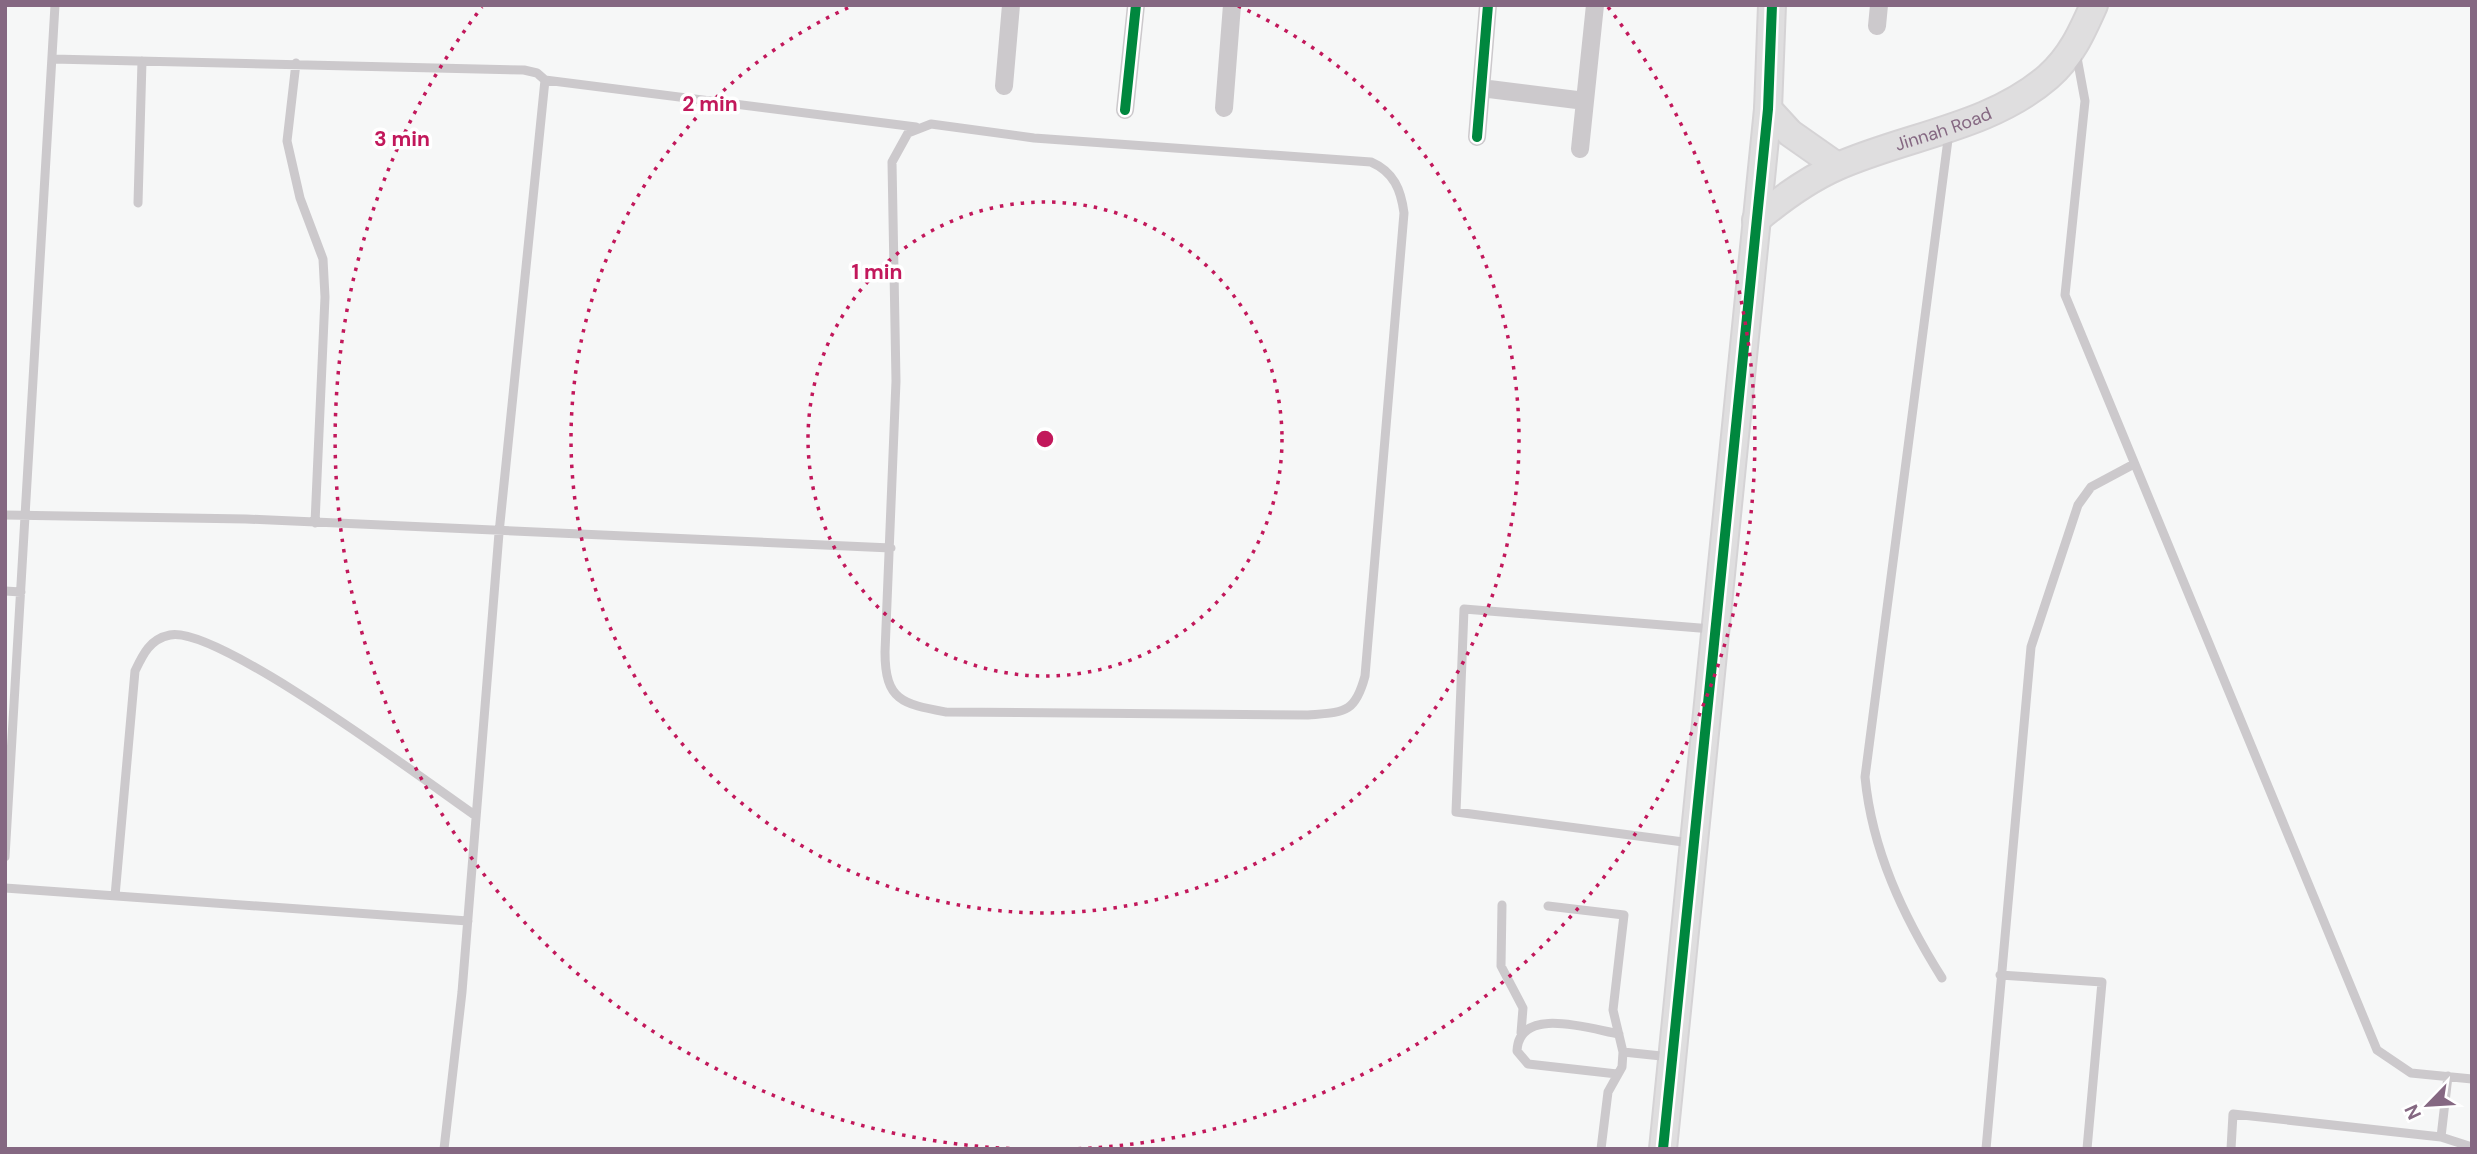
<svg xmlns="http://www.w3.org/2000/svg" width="2477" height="1154" viewBox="0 0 2477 1154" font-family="'DM Sans',sans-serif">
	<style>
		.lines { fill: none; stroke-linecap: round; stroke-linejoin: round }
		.secondary-casing { stroke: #d5d3d5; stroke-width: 30 }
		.lane { stroke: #ccc9cc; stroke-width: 9 }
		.street { stroke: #ccc9cc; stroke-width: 18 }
		.secondary { stroke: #dfdedf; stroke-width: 26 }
		.cycleway-casing { stroke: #fff; stroke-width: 15 }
		.cycleway { stroke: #00873e; stroke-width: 10 }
		.ring { fill: none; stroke: #c2185b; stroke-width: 3.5; stroke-dasharray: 3.5 7 }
		.labels { text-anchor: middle; stroke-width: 7; stroke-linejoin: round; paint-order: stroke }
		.street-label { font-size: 18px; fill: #856882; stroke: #fff }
		.centre { fill: #c2185b; stroke: #fff; stroke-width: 3.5 }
		.ring-label { font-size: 21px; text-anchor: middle; font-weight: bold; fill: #c2185b; stroke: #fff; stroke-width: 7; stroke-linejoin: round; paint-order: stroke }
	</style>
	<rect width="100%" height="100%" fill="#f6f7f7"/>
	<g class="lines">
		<!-- secondary casing -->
		<g class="secondary-casing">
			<g id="secondary">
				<path d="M1768,109L1790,133L1837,166"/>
				<path id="s1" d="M1756,220C1781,199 1807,180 1836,167C1905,136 1989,128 2048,77C2071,57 2082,32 2094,5"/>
				<path d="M1663,1149L1768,109L1772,5"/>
			</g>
		</g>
		<!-- lane -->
		<path class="lane" d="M2076,52L2085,101L2065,295L2377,1050L2411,1073L2472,1079
			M52,59L524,70L537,73L545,80L499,533L462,992L444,1149
			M296,63L287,141L300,198L323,259L325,297L315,523
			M545,80L916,127
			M931,124L1034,138L1371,162C1394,172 1401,190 1404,213L1365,676C1355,714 1344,712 1308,715L946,712C903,704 885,701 885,652L896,381L892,162L908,133Z
			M138,203L142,61
			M5,515L246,519L891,548
			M5,591L21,592
			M1691,843L1456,812L1464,609L1712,629
			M5,857L55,5
			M5,888L468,921
			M115,896L135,671C143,654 150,639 170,635C218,625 428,783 476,816
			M1502,905L1501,966L1523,1008L1521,1033
			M1548,906L1624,915L1613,1010L1623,1052L1622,1067L1608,1092L1601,1149
			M2000,975L2102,982L2087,1149
			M1942,978C1903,916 1872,850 1865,777L1949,132
			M1623,1052L1671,1057
			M1617,1074L1528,1064L1517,1051C1519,1005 1590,1029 1619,1034
			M2441,1137L2472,1147
			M1986,1149L2031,647L2078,505L2091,487L2134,464
			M2231,1149L2233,1114L2441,1137L2448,1076"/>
		<!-- street -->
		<path class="street" d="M1877,26L1879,5
			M1004,86L1011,5
			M1481,88L1585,101
			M1224,108L1232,5
			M1125,110L1136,5
			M1477,137L1488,5
			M1580,149L1595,5"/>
		<!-- secondary -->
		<use href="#secondary" class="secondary"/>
		<!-- cycleway casing -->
		<g class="cycleway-casing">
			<path id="cycleway" d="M1125,110L1136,5
				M1477,137L1488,5
				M1663,1149L1768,109L1772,5"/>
		</g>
		<!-- cycleway -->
		<use href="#cycleway" class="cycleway"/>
	</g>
	<!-- distance rings -->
	<g class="ring">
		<circle cx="1045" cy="439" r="237"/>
		<path d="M1238 6A474 474 0 1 1 852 6"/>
		<path d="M1020 1149A710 710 0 0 1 482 7M1608 7A710 710 0 0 1 1070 1149"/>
	</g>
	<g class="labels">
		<!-- street labels -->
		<g class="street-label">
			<text dy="6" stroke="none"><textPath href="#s1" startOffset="210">Jinnah Road</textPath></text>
		</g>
	</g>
	<circle cx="1045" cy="439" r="10" class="centre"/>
	<g class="ring-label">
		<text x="710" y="111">2 min</text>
		<text x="402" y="146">3 min</text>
		<text x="877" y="279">1 min</text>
	</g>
	<!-- border -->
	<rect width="2477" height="1154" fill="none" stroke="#856882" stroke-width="14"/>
	<!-- north arrow -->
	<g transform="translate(2428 1105) rotate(245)" stroke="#ffffff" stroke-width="5" paint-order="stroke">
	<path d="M0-5L12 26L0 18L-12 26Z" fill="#856882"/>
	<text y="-10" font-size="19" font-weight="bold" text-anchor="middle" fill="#856882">N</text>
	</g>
</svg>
